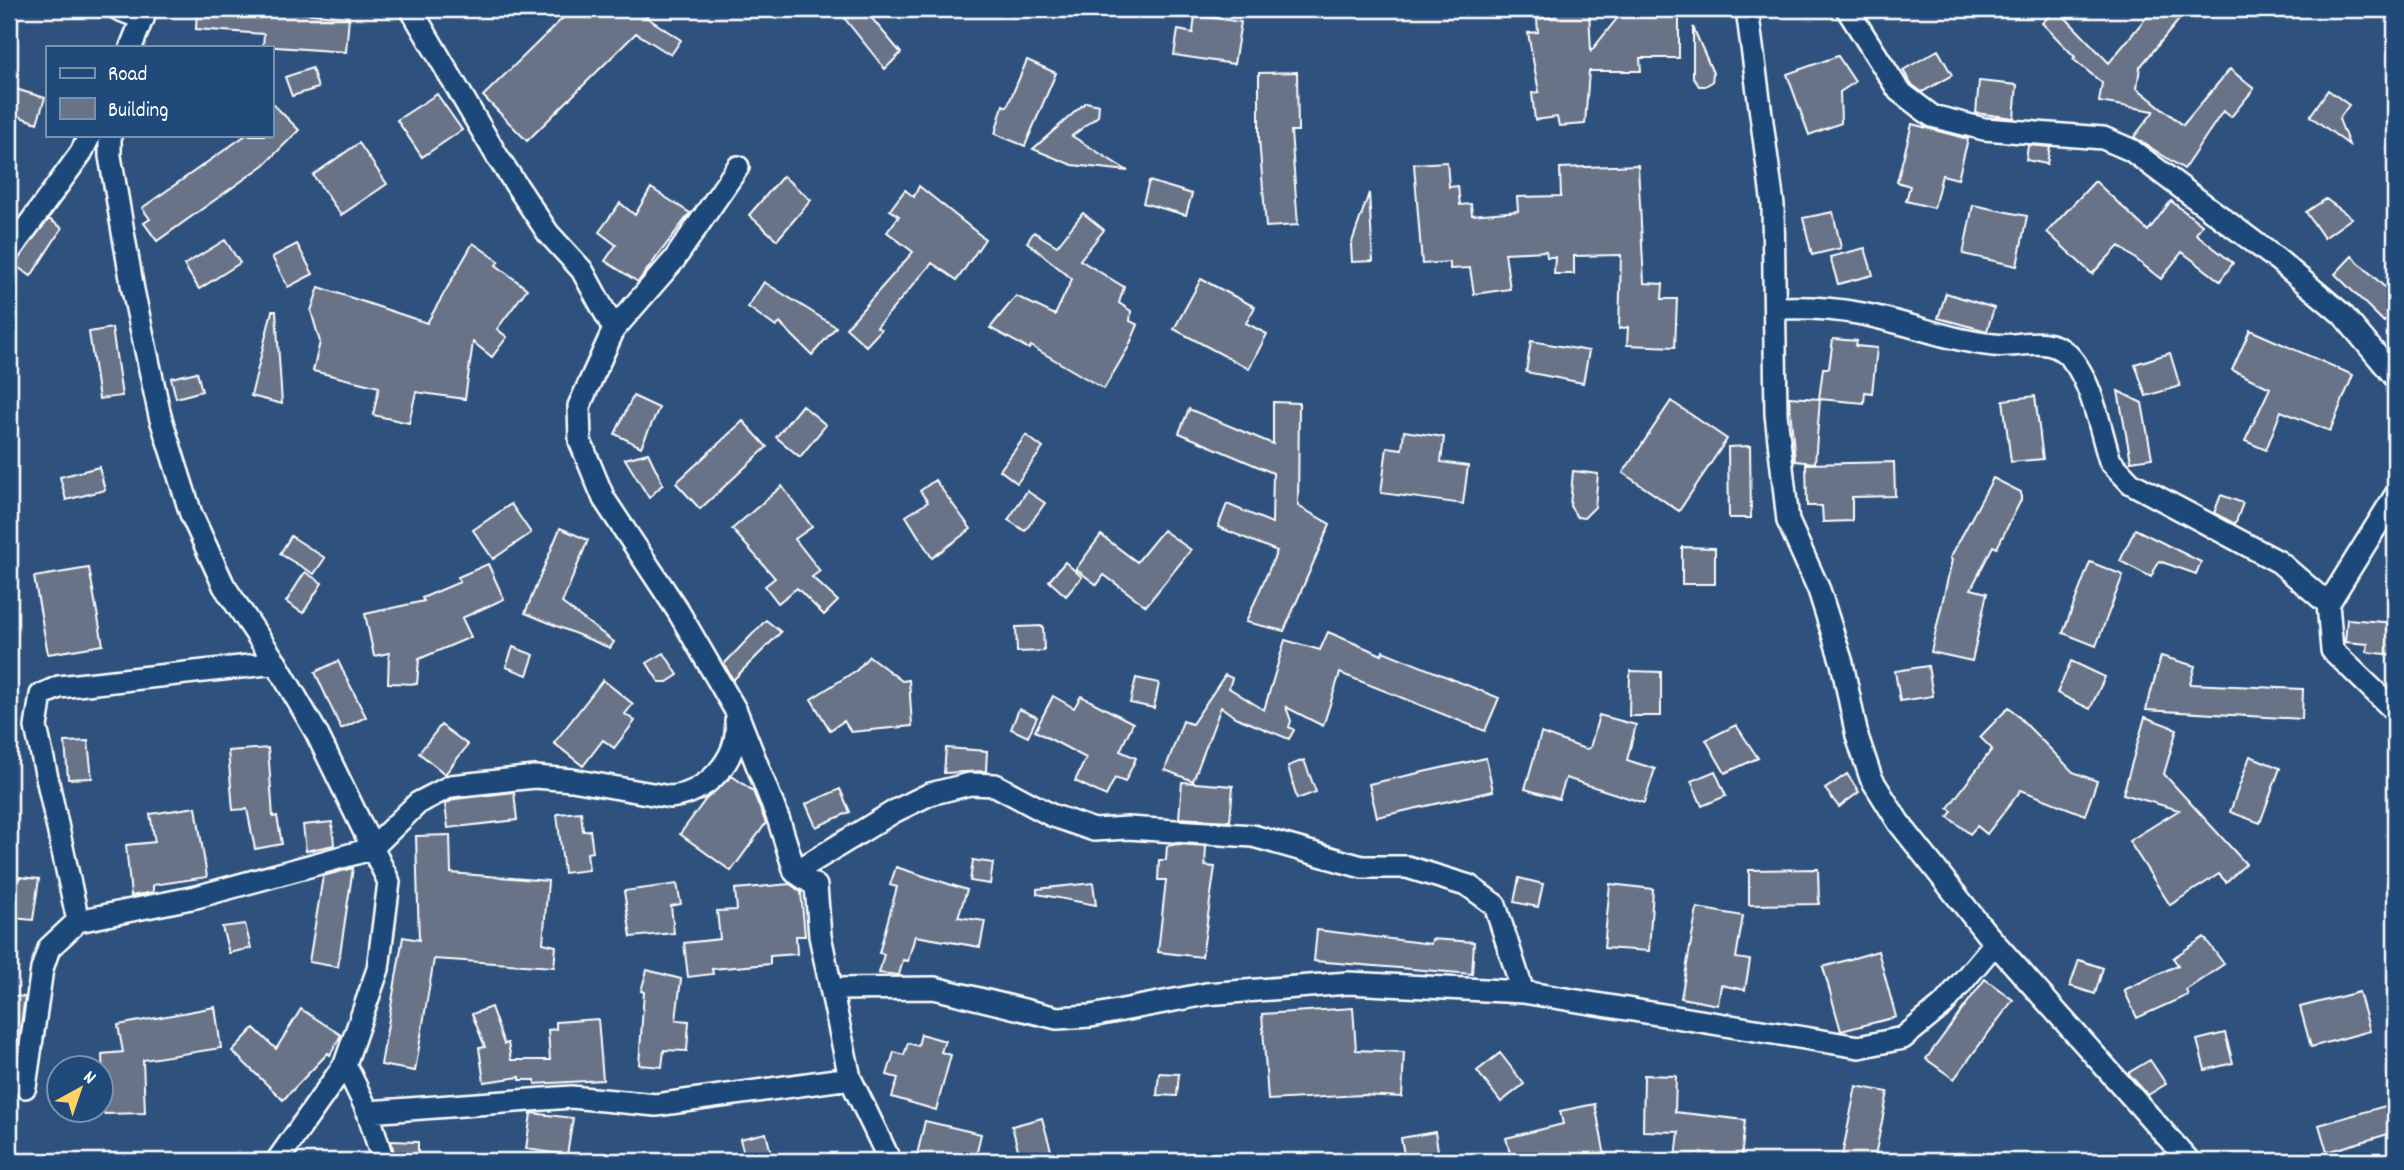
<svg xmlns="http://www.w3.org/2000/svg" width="2404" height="1170" viewBox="0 0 2404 1170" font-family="Dekko,sans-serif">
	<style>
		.building { fill: #697388; stroke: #fff; stroke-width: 2 }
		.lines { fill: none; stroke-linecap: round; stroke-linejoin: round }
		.street-casing { stroke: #fff; stroke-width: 26 }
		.street { stroke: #1f4a7a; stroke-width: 21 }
	</style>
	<rect width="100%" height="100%" fill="#2e527d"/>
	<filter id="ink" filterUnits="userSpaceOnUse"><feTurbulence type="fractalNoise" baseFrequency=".0143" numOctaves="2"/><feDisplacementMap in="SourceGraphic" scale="14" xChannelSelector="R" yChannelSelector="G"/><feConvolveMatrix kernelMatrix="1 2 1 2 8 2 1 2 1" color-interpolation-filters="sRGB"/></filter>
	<g filter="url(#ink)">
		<!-- building -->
		<path class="building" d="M197,9H252L349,17L346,52L263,46L264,34L196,29Z
			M572,9H656L646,17L681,40L671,55L636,33L527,141L483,96Z
			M858,9H864L901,53L885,69L845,19Z
			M2057,9L2109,63L2153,9H2188L2140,67L2137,88L2183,125L2230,69L2254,89L2231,117L2223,111L2184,169L2134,137L2154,111L2099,102L2102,83L2073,59L2075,57L2042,23Z
			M1559,10L1589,11L1591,51L1619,16L1679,15V58H1640L1641,71H1589L1585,124L1559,126L1557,117L1535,120L1532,93L1539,92L1528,33L1538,32L1537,19L1556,16Z
			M1195,15L1241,22L1234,64L1174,55L1178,30L1193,33Z
			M1693,27L1713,73L1712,82L1705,86H1699L1693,77Z
			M1938,50L1952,75L1922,92L1911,84L1903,70Z
			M1838,56L1855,82L1840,92L1841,123L1809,135L1787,74Z
			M1027,60L1056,73L1025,146L995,134L1003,105L1007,107Z
			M312,68L318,88L292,96L285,77Z
			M1297,72L1298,131H1291L1298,225L1266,227L1259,138V73Z
			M1979,81L2017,85L2014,118L1976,113Z
			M9,87L45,98L37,123L9,113Z
			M2328,90L2349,105L2339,119L2349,145L2310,116Z
			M437,94L462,130L422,157L397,120Z
			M271,102L299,130L264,165L157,241L144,223L150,219L142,208L246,135H271Z
			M1086,102L1099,105L1098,116L1072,136L1128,171L1072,165L1033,149Z
			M1912,124L1968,139L1958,179L1942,175L1934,208L1906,201L1910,186L1897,182Z
			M359,143L387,184L341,215L313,175Z
			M2028,145L2050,147L2047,164L2026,160Z
			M1447,162L1449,187L1458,186L1460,205L1471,204L1472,215L1518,211L1517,197L1561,196L1560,168L1638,165L1644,283L1663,284L1662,299H1677L1675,347L1627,345L1628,327L1619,329L1621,255L1574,256V274H1554L1555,257H1547L1546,251L1505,253L1510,289L1474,294L1470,268L1450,269V262L1422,264L1414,164Z
			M783,176L811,200L777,240L749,215Z
			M1149,181L1192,194L1186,215L1143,203Z
			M2095,181L2148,231L2171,201L2202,225L2196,234L2233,263L2220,281L2182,252L2161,279L2119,246L2092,274L2047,232Z
			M919,186L985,239L957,280L932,263L877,327L881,330L866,346L846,328L913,252L887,232L899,216L890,210L905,190L914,197Z
			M651,188L690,213L638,282L605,261L616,245L599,232L620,203L635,215Z
			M1369,193L1373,261L1352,262L1351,245Z
			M2326,199L2352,218L2324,238L2306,212Z
			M1973,205L2027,216L2017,266L1963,254Z
			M1833,212L1841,248L1812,255L1803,218Z
			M1083,213L1104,230L1080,260L1124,287L1119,303L1131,311L1130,321L1138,325L1128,348L1104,389L1031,346L1029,349L990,328L1016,296L1055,315L1072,279L1027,242L1034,232L1057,246Z
			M49,219L62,228L31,276L13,264Z
			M225,240L240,263L199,289L184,265Z
			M473,243L499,261L496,265L527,289L497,329L507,337L492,357L473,342L465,399L416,392L409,423L373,415L379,387L313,371L320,342L311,311L319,287L427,323Z
			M297,244L313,274L288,287L272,257Z
			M1865,248L1873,275L1838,284L1830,257Z
			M2352,256L2395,297V311L2384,322L2335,274Z
			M1201,279L1255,307L1246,323L1267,334L1249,369L1174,329Z
			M764,282L836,327L812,355L780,323L776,327L748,307Z
			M1946,293L1994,308L1987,331L1938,318Z
			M272,311H276L282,404L251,396Z
			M112,328L122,396L99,399L89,332Z
			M2250,330L2353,375L2330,431L2281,411L2266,450L2245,441L2270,388L2232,370Z
			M1833,339L1857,341L1856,346L1877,348L1872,393L1865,392L1864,403L1819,399L1823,368H1829Z
			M1531,341L1589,351L1583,383L1526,372Z
			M2170,353L2180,386L2146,396L2135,364Z
			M197,372L202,391L176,398L171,378Z
			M2118,391L2142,403L2152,458L2131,461Z
			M633,396L659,408L641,447L615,434Z
			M2035,396L2043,459L2011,462L2003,400Z
			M1789,397L1820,399L1815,463L1795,461Z
			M1671,401L1727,439L1679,511L1623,473Z
			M1273,402L1299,403L1298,506L1330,524L1284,631L1246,622L1277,551L1218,527L1227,504L1272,523L1273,473L1179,433L1189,409L1273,444Z
			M802,405L826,425L800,457L776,437Z
			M743,421L767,447L700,509L676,483Z
			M1404,431L1444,437L1441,462L1468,466L1463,504L1381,493L1387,447L1402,449Z
			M1026,435L1043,448L1017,483L1000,470Z
			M1750,446L1751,518H1729L1728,447Z
			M648,453L663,484L649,498L625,459Z
			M1894,462L1895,496L1852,497V521L1823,522L1822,506H1807L1806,464Z
			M99,467L105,490L66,500L60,477Z
			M1573,471L1598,474L1595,507L1584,518L1577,517L1570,506Z
			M1993,478L2021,492V500L1997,548L1993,546L1971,589L1987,593L1972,661L1931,652L1952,560L1950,558Z
			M935,480L971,529L932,558L906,516L928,502L920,491Z
			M782,486L812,527L795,539L820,571L812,577L838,601L824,615L797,588L778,603L765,586L775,578L732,529Z
			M1027,491L1045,503L1025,531L1008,520Z
			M2221,495L2243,503L2235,524L2214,513Z
			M511,504L531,533L493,559L473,530Z
			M560,528L588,540L562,603L614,642L610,648L525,613Z
			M2135,529L2201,562L2196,574L2159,561L2151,577L2120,561Z
			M1163,530L1191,550L1146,606L1104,575L1097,585L1076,569L1101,535L1137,562Z
			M291,536L325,558L314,574L280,554Z
			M1682,547L1715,548V584H1682Z
			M1065,562L1082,577L1066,596L1049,581Z
			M2090,562L2123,575L2096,646L2063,633Z
			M488,564L504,599L462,618L471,637L419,659L417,684L388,683L389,653L374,656L365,614L424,601L422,598L460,582L458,577Z
			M89,568L103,645L48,654L34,577Z
			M305,572L322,583L303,613L286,602Z
			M2347,619L2395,623V655L2367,652L2368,644L2345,642Z
			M766,620L781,632L733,680L724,664Z
			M1043,626L1044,651L1017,652L1016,627Z
			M1328,632L1382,655L1383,651L1499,698L1485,731L1340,673L1323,726L1286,707L1291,721L1289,727L1294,730L1289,739L1235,717L1221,707L1193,781L1165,770L1183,721L1192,724L1225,675L1232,678L1229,688L1264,710L1285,640L1320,650Z
			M513,647L534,655L527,675L506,667Z
			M664,653L678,675L667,682H659L647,663Z
			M869,656L902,681L909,680L912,726L851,732L844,721L830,730L811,699L857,670Z
			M2161,656L2195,666L2190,684L2303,689L2302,719L2146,710Z
			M338,661L366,717L341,729L315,672Z
			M2071,661L2105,677L2090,709L2057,693Z
			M1928,666L1933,696L1900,701L1895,671Z
			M1630,671L1661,672V716H1629Z
			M1136,678L1159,683L1154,708L1130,703Z
			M603,680L633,704L625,714L635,721L614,748L603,740L583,766L554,743Z
			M1053,696L1074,708L1081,696L1133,723L1120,751L1136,758L1125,782L1115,778L1106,796L1075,781L1086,758L1035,731Z
			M2009,707L2073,772L2097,781L2085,815L2021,790L1987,834L1977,826L1970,834L1948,817L1952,811L1948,808L1992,749L1980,737Z
			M1019,709L1037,717L1028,737L1011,729Z
			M1599,715L1636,725L1627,760L1655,769L1644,803L1566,778L1559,799L1525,789L1541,733L1585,749L1590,748Z
			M2145,717L2177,729L2164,774L2246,864L2226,882L2219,874L2170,905L2129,841L2179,810L2123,794Z
			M441,725L468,745L445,774L419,753Z
			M1736,725L1758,758L1725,773L1706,740Z
			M88,741L92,778L68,779L65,742Z
			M268,748L273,817L277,816L282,844L255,849L247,809L233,810L228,751Z
			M946,748L987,751L986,771L944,773Z
			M2250,756L2280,768L2260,823L2230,812Z
			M1486,758L1493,791L1377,817L1369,784Z
			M1304,760L1316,792L1297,799L1288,766Z
			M1715,771L1726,796L1702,806L1691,781Z
			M1847,774L1859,792L1839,807L1825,789Z
			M732,776L753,791L766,823L731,871L680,834L706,799Z
			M1182,782L1233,786L1230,821L1179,818Z
			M840,789L850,812L816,827L806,804Z
			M514,792L517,820L448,828L445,804L455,799Z
			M196,807L207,877L153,885V892L131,896L126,845L155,842L150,814Z
			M581,812L583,831L590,830L593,852L587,853L589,870L564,873L557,814Z
			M332,822L334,845L306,851L303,825Z
			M450,835L451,873L548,881L543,943L556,946L554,967L434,959L415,1071L381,1065L403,937L419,940L416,836Z
			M1177,844L1206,846L1205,866L1215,867L1202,957L1158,952L1166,880H1158L1159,860H1166L1167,846Z
			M973,860L993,863L990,884L970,881Z
			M896,867L967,890L958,917L985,921L980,947L915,936L908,961L903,960L899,975L879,973L884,954L879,953L897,887L890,885Z
			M353,868L338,967L309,962L323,876Z
			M1818,869L1819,904L1749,905V870Z
			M19,877L39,879L33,920L13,918Z
			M1519,878L1543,884L1538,907L1514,902Z
			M1093,883L1096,905L1037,894V889Z
			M677,884L681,904L671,906L674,933L631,937L624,891Z
			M790,884L801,892L805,936H796L797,954L770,956V964L712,969L713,974L688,977L684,943L720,939L717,911L737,910L735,889Z
			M1610,884L1653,889L1649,951L1604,948Z
			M1697,908L1743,916L1736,958L1750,960L1745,990L1721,985L1718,1005L1681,998Z
			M245,924L251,948L229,953L222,927Z
			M1317,930L1431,944L1432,939L1474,942L1472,974L1314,961Z
			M2204,937L2224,964L2186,990L2188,995L2137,1018L2124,990L2178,965L2173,958Z
			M1878,951L1896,1017L1841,1031L1823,967Z
			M2079,960L2103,968L2095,994L2070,986Z
			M647,970L681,979L676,1020L689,1021L687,1051L664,1050L662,1067L639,1065L644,992L641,991Z
			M1985,979L2013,1000L1954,1079L1926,1059Z
			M2359,992L2370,1031L2311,1047L2300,1007Z
			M9,995L25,997L17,1054L9,1053Z
			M215,1007L221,1048L143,1060L145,1113L104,1114L102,1054L123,1052L118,1025Z
			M491,1007L504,1044L508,1043L511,1060H550L548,1030L556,1029V1022L598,1019L603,1080L535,1084V1080H520V1077L484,1082L479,1048L485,1047L472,1014Z
			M1353,1008L1356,1050L1404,1052L1402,1097L1362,1095L1268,1100L1262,1014Z
			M301,1009L341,1035L330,1055L328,1053L283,1100L232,1051L254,1028L276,1049Z
			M2225,1033L2233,1063L2205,1070L2197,1040Z
			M921,1034L945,1041L941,1052L951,1055L936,1110L892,1097L898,1078L887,1075L894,1052L904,1055L908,1043L918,1046Z
			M1500,1053L1524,1084L1501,1102L1477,1071Z
			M2150,1060L2166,1084L2148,1095L2128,1073Z
			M1159,1073L1179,1074L1177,1096L1157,1095Z
			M1644,1075L1676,1076L1675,1112L1745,1120L1741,1161L1676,1157L1679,1132L1643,1131Z
			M1856,1086L1888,1092L1874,1161H1841Z
			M1595,1104L1606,1161H1512L1506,1138L1563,1124L1560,1111Z
			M2392,1104L2395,1132L2327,1152L2319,1125Z
			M531,1113L573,1118L567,1155L526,1149Z
			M1042,1118L1054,1161H1021L1012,1126Z
			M925,1121L981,1134L975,1161H944L917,1155Z
			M1435,1132L1438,1150L1424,1161H1405L1401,1138Z
			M766,1133L773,1161H746L740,1139Z
			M391,1141L418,1142V1161H396Z"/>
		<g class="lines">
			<!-- street casing -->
			<g class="street-casing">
				<path id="street" d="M118,9L143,19
					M411,9L497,156L548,233L582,270L614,329
					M1747,9L1773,205L1776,414L1788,521L1819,590L1842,663L1857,736L1871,778L1899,823L1986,933L2189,1161
					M1847,9L1899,91L1932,116L1984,129L2103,138L2131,150L2278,260L2342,314L2395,377
					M131,47L146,9
					M110,135V156L133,290L160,416L191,514L224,586L276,663L316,732L389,882L378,969L345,1064L277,1161
					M738,167L674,260L614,329L579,406L580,441L604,499L678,611L736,711L779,821L795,872L816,886L820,936L850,1078L890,1161
					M9,252L81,153L90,135
					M1777,308C1804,307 1831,308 1857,313C1903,321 1947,340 1993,345C2018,348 2045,335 2066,353C2091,375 2100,430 2110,461L2131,483L2279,562L2328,604L2332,650L2395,711
					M2328,604L2395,496
					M795,872L895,811L930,794L970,784L995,785L1051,815L1094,830L1128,828L1253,836L1362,867H1407L1469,886L1495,905L1523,992
					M78,921L36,727L41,695L59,687L276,663
					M834,989L934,988L1057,1018L1091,1016L1206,994L1348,983L1523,992L1859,1047L1903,1038L1943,1005L1995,943
					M345,1064L368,1112L383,1161
					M25,1087L42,969L49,948L78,921L196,897L371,849L418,803L451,786L535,777L572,780L670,797C707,794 740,758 736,721
					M368,1112L571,1097L656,1105L850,1078"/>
			</g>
			<!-- street -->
			<use href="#street" class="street"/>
		</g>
	</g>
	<!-- margin -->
	<rect width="2404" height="1170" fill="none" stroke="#1f4a7a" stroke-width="35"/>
	<rect x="18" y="18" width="2369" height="1135" fill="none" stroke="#fff" stroke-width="2.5" filter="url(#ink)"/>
	<!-- legend -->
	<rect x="46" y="46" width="228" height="91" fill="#1f4a7a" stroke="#7992af" stroke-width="2"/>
	<rect x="60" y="68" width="35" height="10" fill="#1f4a7a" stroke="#7992af" stroke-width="2"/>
	<text x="108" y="80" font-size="21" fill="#ffffff">Road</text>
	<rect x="60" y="98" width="35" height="21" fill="#697388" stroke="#7992af" stroke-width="2"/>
	<text x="108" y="116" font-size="21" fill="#ffffff">Building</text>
	<!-- north arrow -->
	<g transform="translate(80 1089) rotate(40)"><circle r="33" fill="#1f4a7a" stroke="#7992af" stroke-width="2"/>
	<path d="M0-5L12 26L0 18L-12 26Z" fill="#ffd166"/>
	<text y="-10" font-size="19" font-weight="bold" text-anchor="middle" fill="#ffffff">N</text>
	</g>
</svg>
